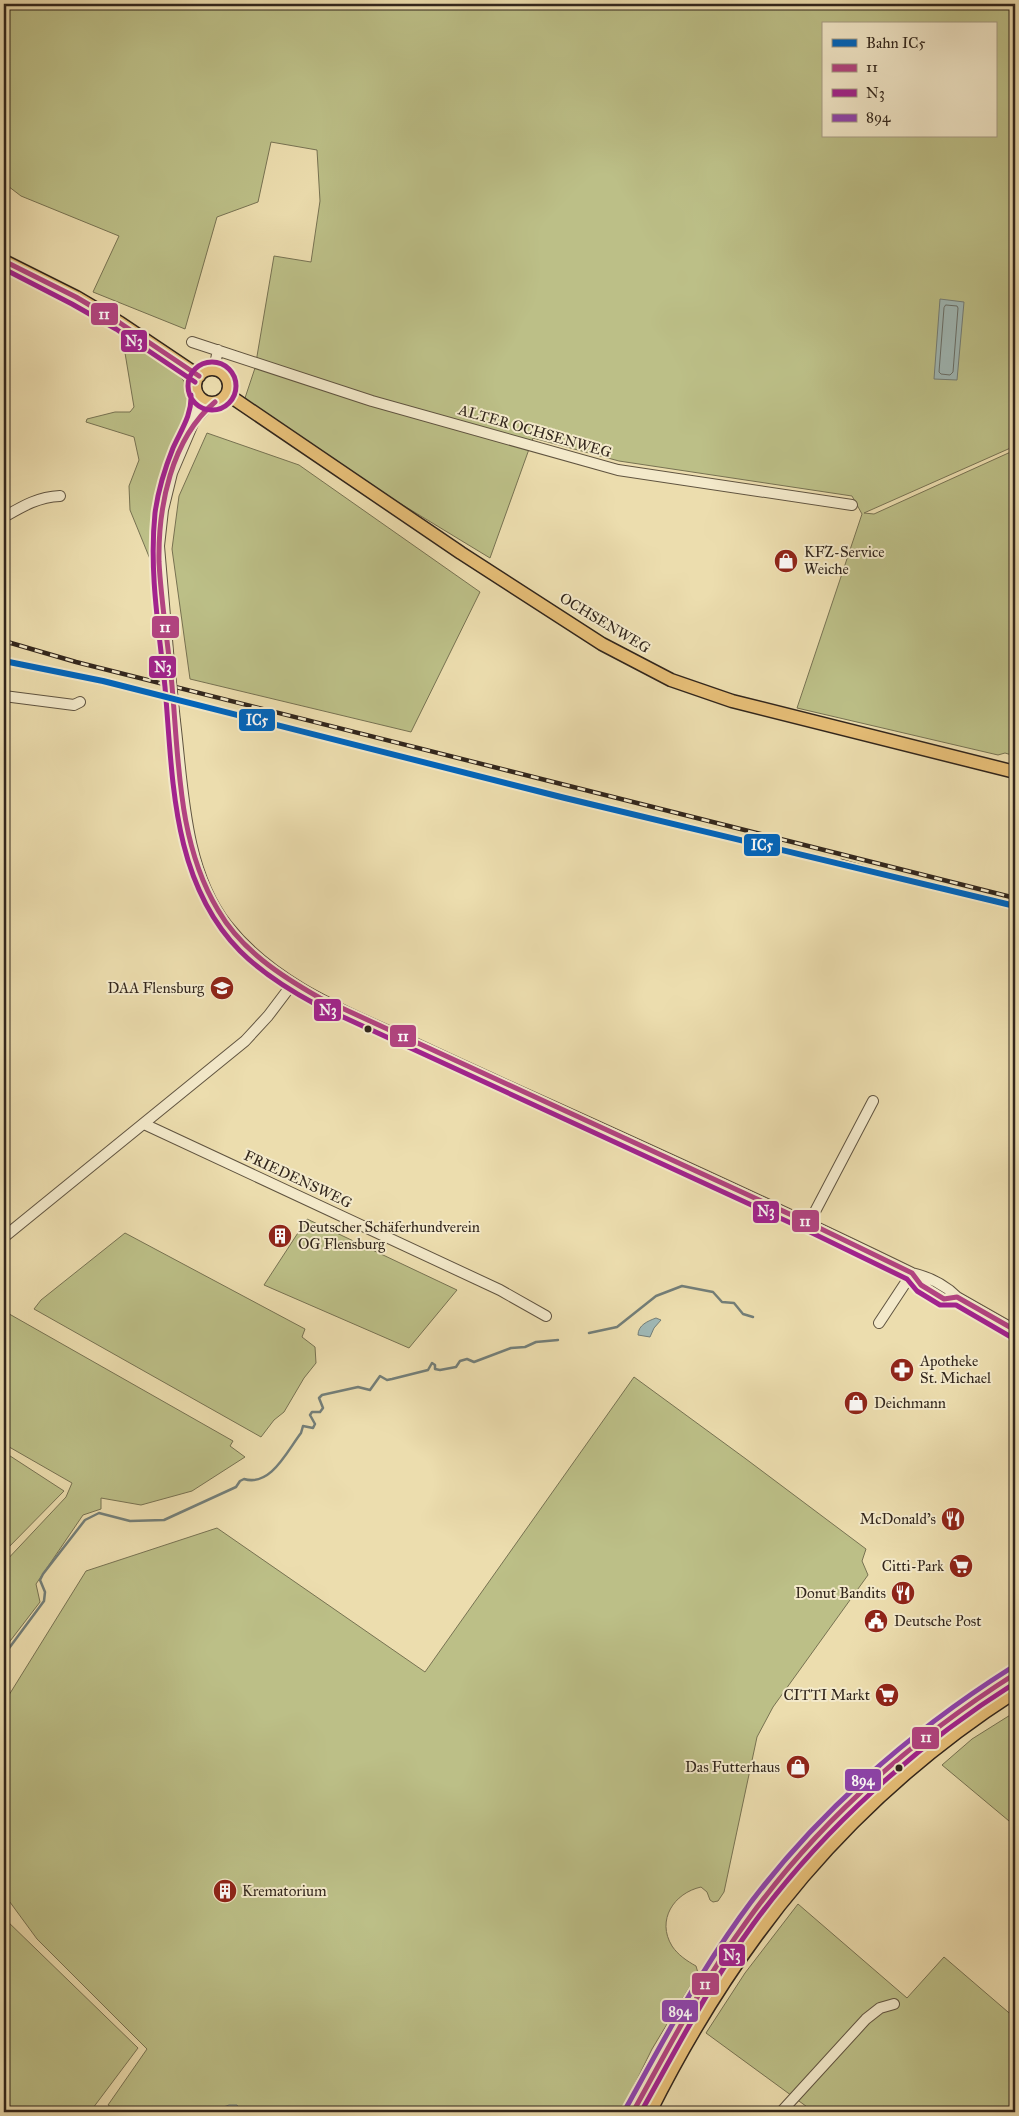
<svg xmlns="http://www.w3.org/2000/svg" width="1019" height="2116" viewBox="0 0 1019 2116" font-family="'IM FELL Great Primer',serif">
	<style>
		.green { fill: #bcbf87; stroke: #777252; fill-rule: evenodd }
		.water { fill: #9fb8b6; stroke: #737e78 }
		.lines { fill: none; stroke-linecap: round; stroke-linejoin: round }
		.shore { stroke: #686f69; stroke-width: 1 }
		.stream { stroke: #737e78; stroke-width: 2.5 }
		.minor-casing { stroke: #605440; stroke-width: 12 }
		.major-casing { stroke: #32261c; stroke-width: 15 }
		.minor { stroke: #f3e9ca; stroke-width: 10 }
		.major { stroke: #e6be77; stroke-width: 12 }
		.rail-casing { stroke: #32261c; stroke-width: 4.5 }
		.rail { stroke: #f3e9ca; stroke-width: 2.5; stroke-dasharray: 8; stroke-linecap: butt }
		.minor-bridge-casing { stroke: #605440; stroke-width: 12; stroke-linecap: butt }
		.minor-bridge { stroke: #f3e9ca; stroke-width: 10 }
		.bus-1-casing { stroke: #f3e9ca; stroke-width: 9 }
		.bus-2-casing { stroke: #f3e9ca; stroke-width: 9 }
		.bus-3-casing { stroke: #f3e9ca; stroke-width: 9 }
		.bus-1 { stroke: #b24481; stroke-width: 5 }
		.bus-2 { stroke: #a2238e; stroke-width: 5 }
		.bus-3 { stroke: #8e44ad; stroke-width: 5 }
		.rail-1-casing { stroke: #f3e9ca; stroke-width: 10 }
		.rail-1 { stroke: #0065bd; stroke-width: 6 }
		.bus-dot { fill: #32261c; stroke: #f3e9ca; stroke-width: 2 }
		.labels { text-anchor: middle; stroke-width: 4; stroke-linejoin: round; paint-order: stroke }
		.street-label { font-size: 15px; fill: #32261c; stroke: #f3e9ca }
		.poi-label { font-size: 15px; fill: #32261c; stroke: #f3e9ca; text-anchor: start }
		.line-badge { stroke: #f3e9ca; stroke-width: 2 }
		.badge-label { font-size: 14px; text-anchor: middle; font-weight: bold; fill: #fff }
	</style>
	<rect width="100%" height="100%" fill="#ecddae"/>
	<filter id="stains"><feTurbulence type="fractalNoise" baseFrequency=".004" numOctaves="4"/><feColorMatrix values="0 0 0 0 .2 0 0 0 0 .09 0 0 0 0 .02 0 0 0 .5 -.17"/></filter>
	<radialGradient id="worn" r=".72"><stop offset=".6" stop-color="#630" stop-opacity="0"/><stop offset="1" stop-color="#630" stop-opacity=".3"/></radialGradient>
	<!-- green -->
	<path class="green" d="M4,4H1015V446L864,513L874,514L1015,450V756L1005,753L998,755L797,708L862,514L852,496L619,461L533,438L490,558L378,490L244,401L255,368L274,256L311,262L320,201L317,150L271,142L258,202L217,217L185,329L93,292L119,236L21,196L4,183ZM823,24H995V136H823Z
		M122,335L180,376C186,383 190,391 190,400C191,423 169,450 162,471C154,499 153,530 150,559L130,510L129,486L139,460L134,437L86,422L87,419L115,412H130L134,407Z
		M207,433L299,465L480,592L411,732L190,679L172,549L179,496Z
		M307,1219L457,1290L409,1348L264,1285Z
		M125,1233L305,1329L302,1337L315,1347L316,1363L304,1378L284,1412L274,1420L261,1437L34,1309L41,1300Z
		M4,1311L233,1441L230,1446L245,1457L192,1491L141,1505L101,1498V1509L83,1515L36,1584L40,1602L4,1649V1563L66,1497L72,1483L4,1444Z
		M634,1377L746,1459L866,1549L862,1561L868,1575L773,1707L757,1737L724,1892L718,1901L713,1902L710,1900L707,1892L701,1887C674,1893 656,1920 672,1946C678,1955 687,1961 696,1966L698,1973L652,2049L621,2112H120L108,2105L147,2049L37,1939L4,1894V1794L8,1774L4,1730V1703L86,1571L217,1528L425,1672Z
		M4,1452L64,1491L4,1552Z
		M1015,1712V1826L942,1765L972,1739Z
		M798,1904L907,1998L944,1957L1015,2018V2112H814L706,2033L745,1973Z
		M4,1918L138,2048L90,2112H4Z"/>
	<!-- water -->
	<path class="water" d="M940,299L964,302L957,380L934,379Z
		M656,1318L661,1320L654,1328L650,1337L638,1335C638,1325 648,1321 656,1318Z
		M229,2105H237L242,2112H215L218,2109Z"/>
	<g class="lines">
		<!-- shore -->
		<path class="shore" d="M946,305L957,306L958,308L953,372L950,375L941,374L939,372L944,308Z"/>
		<!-- stream -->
		<path class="stream" d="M589,1333L617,1327L656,1296L682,1286L713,1292L722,1302L734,1303L743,1314L753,1317
			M4,1655L44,1601L45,1592L40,1580L43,1574L85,1520L99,1513L130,1521L164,1520L236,1487L240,1481L244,1479C271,1487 287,1451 301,1433L303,1426L313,1428L315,1424L310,1415L312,1412H320L323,1408L319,1398L322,1395L358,1387L370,1390L380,1376L387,1380L392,1379L428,1370L432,1363L435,1365V1369L440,1370L456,1367L460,1361L467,1359L474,1362L511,1348L525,1347L536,1342L558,1340"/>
		<!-- minor casing -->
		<g class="minor-casing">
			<path id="minor" d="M192,342L372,401L618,470L852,505
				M214,369L218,350
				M197,418L206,408L215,402
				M4,517C23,506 38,497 60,496
				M169,663L159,546L163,510L172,473L198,412V394
				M4,696L74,705L80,702
				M175,721C183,787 184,870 227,925C271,981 337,1008 400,1036C442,1056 484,1075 526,1094C655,1152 785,1211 912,1273C929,1277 945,1285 957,1297L1015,1330
				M144,1124L500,1290L546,1316
				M809,1223L873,1101
				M4,1237L245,1041L268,1016L293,983
				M912,1273L921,1285L944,1299L957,1297
				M879,1323L912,1273
				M781,2112L866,2019L880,2008L894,2004"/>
		</g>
		<!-- major casing -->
		<g class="major-casing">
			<path id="major" d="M4,261L76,297L120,323L199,376
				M195 386a17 17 0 1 1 34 0a17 17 0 1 1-34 0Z
				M227,394L461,553L602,644L671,680L732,701L1015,772
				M633,2112C667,2050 700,1988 740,1930C760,1901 784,1874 807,1848C869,1781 937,1721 1015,1674
				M650,2112C737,1938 850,1798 1015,1692"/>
		</g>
		<!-- minor -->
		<use href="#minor" class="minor"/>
		<!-- major -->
		<use href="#major" class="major"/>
		<!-- rail casing -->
		<g class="rail-casing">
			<path id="rail" d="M4,641L76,662L1015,898
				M841,861L904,879"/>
		</g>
		<!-- rail -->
		<use href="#rail" class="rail"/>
		<!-- minor-bridge casing -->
		<g class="minor-bridge-casing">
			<path id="minor-bridge" d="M169,663L175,721"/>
		</g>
		<!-- minor-bridge -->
		<use href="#minor-bridge" class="minor-bridge"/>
		<!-- bus-1 casing -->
		<g class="bus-1-casing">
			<path id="bus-1" d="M4,261L76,297L120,323L199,376
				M215,402C171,439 158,507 159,562C161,600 167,637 171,675C179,753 176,841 218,910C241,950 281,976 320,998L809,1223L912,1273L921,1285L944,1299L957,1297L1015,1330
				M633,2112C669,2047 703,1981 747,1921C818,1822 913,1739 1015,1674"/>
		</g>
		<!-- bus-2 casing -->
		<g class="bus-2-casing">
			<path id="bus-2" d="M4,269L72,304L116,329L195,382
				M188 386a24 24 0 1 1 48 0a24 24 0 1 1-48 0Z
				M191,395C192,415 181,430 173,448C165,468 158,491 155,513C149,572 159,629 165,687C173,777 171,881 240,951C262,973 289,990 317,1005L806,1230L907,1279L917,1291L940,1305H956L1011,1337
				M641,2112C677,2048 711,1982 754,1923C824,1828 915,1746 1015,1683"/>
		</g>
		<!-- bus-3 casing -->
		<g class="bus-3-casing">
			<path id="bus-3" d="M626,2108C662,2043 697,1977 740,1917C812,1817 908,1733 1011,1668"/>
		</g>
		<!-- bus-1 -->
		<use href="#bus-1" class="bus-1"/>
		<!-- bus-2 -->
		<use href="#bus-2" class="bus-2"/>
		<!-- bus-3 -->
		<use href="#bus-3" class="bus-3"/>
		<!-- rail-1 casing -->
		<g class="rail-1-casing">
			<path id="rail-1" d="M4,661L103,681L565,798L1015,906"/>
		</g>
		<!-- rail-1 -->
		<use href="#rail-1" class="rail-1"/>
	</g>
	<!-- icons -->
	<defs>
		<g id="shop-disc" transform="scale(1.25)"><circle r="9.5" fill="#8f2418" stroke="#f3e9ca"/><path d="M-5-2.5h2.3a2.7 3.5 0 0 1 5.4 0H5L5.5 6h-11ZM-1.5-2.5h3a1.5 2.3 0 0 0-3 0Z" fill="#fff"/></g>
		<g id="school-disc" transform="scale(1.25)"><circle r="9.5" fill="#8f2418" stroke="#f3e9ca"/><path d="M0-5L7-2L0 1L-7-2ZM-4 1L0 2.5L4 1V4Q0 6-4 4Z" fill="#fff"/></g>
		<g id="building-disc" transform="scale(1.25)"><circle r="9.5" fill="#8f2418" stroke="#f3e9ca"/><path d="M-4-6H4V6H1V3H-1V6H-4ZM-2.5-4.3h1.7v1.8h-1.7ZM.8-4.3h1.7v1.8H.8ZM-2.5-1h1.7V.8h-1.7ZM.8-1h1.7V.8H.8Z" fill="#fff"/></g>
		<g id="pharmacy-disc" transform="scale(1.25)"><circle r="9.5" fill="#8f2418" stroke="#f3e9ca"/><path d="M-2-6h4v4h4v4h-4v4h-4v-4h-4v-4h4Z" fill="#fff"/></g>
		<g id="restaurant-disc" transform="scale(1.25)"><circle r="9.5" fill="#8f2418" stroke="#f3e9ca"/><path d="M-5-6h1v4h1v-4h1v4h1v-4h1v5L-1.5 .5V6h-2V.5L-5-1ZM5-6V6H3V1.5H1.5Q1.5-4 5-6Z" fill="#fff"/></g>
		<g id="supermarket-disc" transform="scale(1.25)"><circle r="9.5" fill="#8f2418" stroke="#f3e9ca"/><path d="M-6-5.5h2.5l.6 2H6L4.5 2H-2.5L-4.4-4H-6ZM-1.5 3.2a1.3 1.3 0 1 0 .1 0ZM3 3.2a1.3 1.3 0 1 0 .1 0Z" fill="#fff"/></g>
		<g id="civic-disc" transform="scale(1.25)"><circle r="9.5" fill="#8f2418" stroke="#f3e9ca"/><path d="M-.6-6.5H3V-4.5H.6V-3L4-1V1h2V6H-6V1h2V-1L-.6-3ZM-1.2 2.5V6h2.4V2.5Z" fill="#fff"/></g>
	</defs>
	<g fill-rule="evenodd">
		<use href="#shop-disc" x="786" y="561"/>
		<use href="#school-disc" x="222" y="988"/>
		<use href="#building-disc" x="280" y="1236"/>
		<use href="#pharmacy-disc" x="902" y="1370"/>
		<use href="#shop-disc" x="856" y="1403"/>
		<use href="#restaurant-disc" x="953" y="1519"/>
		<use href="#supermarket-disc" x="961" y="1566"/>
		<use href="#restaurant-disc" x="903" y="1593"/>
		<use href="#civic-disc" x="876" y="1621"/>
		<use href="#supermarket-disc" x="887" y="1695"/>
		<use href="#shop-disc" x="798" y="1767"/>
		<use href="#building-disc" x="225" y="1891"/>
	</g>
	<!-- markers -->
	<g class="bus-dot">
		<circle cx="368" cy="1029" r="4.5"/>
		<circle cx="899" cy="1768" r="4.5"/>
	</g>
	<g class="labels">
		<!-- street labels -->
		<g class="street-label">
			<text transform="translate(535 431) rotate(16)" y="5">ALTER OCHSENWEG</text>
			<text transform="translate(605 623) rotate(31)" y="5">OCHSENWEG</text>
			<text transform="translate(298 1179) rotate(25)" y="5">FRIEDENSWEG</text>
		</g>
		<!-- poi labels -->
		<g class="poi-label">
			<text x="804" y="557">KFZ-Service<tspan x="804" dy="17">Weiche</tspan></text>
			<text x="204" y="993" text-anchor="end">DAA Flensburg</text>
			<text x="298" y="1232">Deutscher Schäferhundverein<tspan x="298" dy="17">OG Flensburg</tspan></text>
			<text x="920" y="1366">Apotheke<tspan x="920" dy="17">St. Michael</tspan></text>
			<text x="874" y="1408">Deichmann</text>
			<text x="936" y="1524" text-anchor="end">McDonald's</text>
			<text x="944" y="1571" text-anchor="end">Citti-Park</text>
			<text x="886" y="1598" text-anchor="end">Donut Bandits</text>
			<text x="894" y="1626">Deutsche Post</text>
			<text x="870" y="1700" text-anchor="end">CITTI Markt</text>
			<text x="780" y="1772" text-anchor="end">Das Futterhaus</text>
			<text x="242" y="1896">Krematorium</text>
		</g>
	</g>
	<g class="line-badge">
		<rect x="90" y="302" width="29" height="24" rx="5" fill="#b24481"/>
		<rect x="120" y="329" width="28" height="24" rx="5" fill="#a2238e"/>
		<rect x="151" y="615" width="29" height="24" rx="5" fill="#b24481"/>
		<rect x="148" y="655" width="29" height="24" rx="5" fill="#a2238e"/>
		<rect x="238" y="708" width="38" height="24" rx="5" fill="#0065bd"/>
		<rect x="743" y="833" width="38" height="24" rx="5" fill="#0065bd"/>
		<rect x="313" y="998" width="29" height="24" rx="5" fill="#a2238e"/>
		<rect x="389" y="1024" width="28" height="24" rx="5" fill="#b24481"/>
		<rect x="752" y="1200" width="28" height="24" rx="5" fill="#a2238e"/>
		<rect x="791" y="1209" width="29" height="24" rx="5" fill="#b24481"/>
		<rect x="911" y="1726" width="29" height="24" rx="5" fill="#b24481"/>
		<rect x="844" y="1768" width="38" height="24" rx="5" fill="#8e44ad"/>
		<rect x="718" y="1943" width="28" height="24" rx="5" fill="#a2238e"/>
		<rect x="691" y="1972" width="29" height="24" rx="5" fill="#b24481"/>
		<rect x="661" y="1999" width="38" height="24" rx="5" fill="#8e44ad"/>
	</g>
	<g class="badge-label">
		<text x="104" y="319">11</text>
		<text x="134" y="346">N3</text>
		<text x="165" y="632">11</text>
		<text x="163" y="672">N3</text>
		<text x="257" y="725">IC5</text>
		<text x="762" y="850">IC5</text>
		<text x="328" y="1015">N3</text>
		<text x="403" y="1041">11</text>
		<text x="766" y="1216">N3</text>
		<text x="805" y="1226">11</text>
		<text x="926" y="1742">11</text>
		<text x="863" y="1785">894</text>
		<text x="732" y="1960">N3</text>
		<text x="705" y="1989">11</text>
		<text x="680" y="2016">894</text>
	</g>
	<!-- margin -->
	<rect width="1019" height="2116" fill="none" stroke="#ecddae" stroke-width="20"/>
	<rect x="5" y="5" width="1009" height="2106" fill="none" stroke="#32261c" stroke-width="2.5"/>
	<rect x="10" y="10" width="999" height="2096" fill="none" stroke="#32261c"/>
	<!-- legend -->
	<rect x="822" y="22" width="175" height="115" fill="#f3e9ca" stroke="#a69b84"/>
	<rect x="832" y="39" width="25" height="8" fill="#0065bd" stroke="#a69b84"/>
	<text x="866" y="48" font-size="15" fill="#32261c">Bahn IC5</text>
	<rect x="832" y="64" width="25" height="8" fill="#b24481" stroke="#a69b84"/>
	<text x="866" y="72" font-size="15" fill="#32261c">11</text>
	<rect x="832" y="89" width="25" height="8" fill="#a2238e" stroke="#a69b84"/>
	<text x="866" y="98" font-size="15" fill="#32261c">N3</text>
	<rect x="832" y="114" width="25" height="8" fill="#8e44ad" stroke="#a69b84"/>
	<text x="866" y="122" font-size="15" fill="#32261c">894</text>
	<rect width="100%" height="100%" filter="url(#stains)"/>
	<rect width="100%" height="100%" fill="url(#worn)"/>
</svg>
